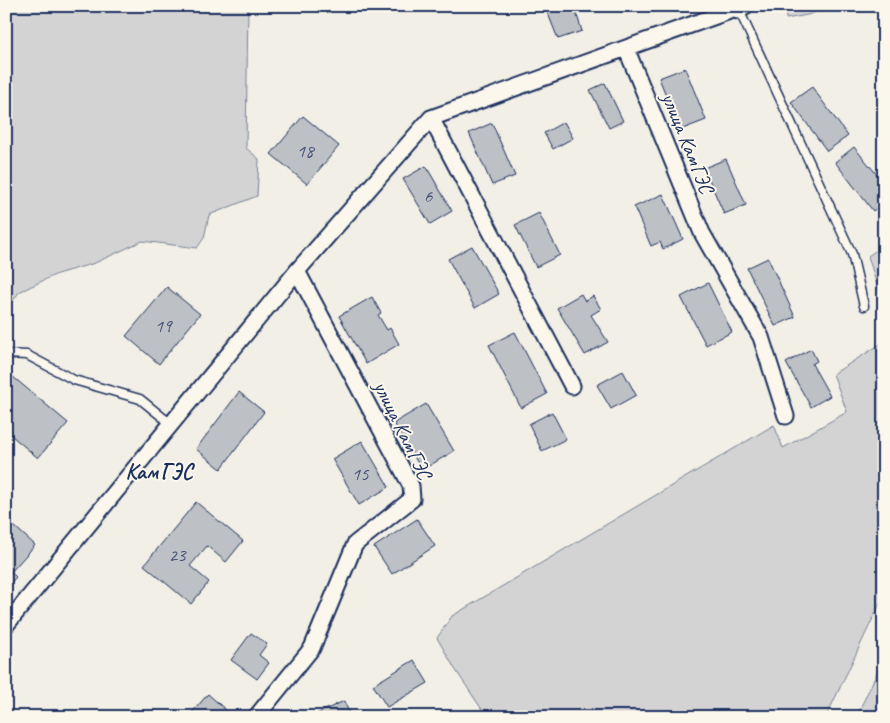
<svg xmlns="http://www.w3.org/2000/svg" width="890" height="723" viewBox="0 0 890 723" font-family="Caveat,sans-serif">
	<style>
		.green { fill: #d2d3d2; stroke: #768198 }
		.building { fill: #bdc0c4; stroke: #1b2f5e }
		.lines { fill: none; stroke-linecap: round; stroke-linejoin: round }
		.lane-casing { stroke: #1b2f5e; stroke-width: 11 }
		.street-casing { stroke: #1b2f5e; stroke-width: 19 }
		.secondary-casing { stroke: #1b2f5e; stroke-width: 25 }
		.lane { stroke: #fbf7ec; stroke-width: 8 }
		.street { stroke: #fbf7ec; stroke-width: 15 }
		.secondary { stroke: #fbf7ec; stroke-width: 21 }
		.labels { text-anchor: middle; stroke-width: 4; stroke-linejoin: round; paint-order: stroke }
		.number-label { font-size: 19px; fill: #445378 }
		.street-label { font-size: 21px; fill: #1b2f5e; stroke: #fbf7ec }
		.neighbourhood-label { font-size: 22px; font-weight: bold; fill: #1b2f5e; stroke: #fbf7ec }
	</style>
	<rect width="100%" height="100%" fill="#f2efe6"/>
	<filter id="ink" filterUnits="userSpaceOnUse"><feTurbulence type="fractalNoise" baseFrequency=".02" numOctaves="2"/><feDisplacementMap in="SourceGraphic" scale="10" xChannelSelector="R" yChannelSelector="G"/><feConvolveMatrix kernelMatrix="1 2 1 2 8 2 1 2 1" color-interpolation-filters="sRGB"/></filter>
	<g filter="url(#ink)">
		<!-- green -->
		<path class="green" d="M6,6H248L246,148L259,159L257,196L209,215L204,238L197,248L142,241L95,263L57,274L19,292L6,311Z
			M785,6H836L807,15L786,19Z
			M884,245V308L868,256Z
			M884,342V595L826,717H487L455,669L437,638L452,616L774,425L783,448L847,412L833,374Z
			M884,658V717H856Z"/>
		<!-- building -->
		<path class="building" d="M561,6H567L568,9L574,6L582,31L558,39L547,11Z
			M685,68L706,120L680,130L659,78Z
			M605,83L623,121L609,128L590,90Z
			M812,87L848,136L827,151L791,102Z
			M303,116L339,146L307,184L271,154Z
			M564,122L573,138L553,149L544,133Z
			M492,123L515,176L492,185L469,133Z
			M854,147L884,183V215L878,207L873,211L835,162Z
			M726,159L746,205L724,214L704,168Z
			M426,166L452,211L430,224L403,179Z
			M663,194L683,239L663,249L660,242L651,246L634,207Z
			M539,213L560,255L536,267L515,225Z
			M472,246L499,294L475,308L448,259Z
			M768,258L795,317L775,326L747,268Z
			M708,283L732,332L706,345L681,297Z
			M167,287L200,314L159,364L126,336Z
			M581,294L585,301L593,296L601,309L591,315L608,342L585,355L557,308Z
			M372,297L381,313L378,315L387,330L390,328L399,344L366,364L339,316Z
			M515,332L547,394L521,408L489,345Z
			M811,349L817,361L812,364L830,396L811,407L786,363Z
			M6,371L68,423L38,458L6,431Z
			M623,371L636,395L611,409L597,385Z
			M239,392L264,412L221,469L196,449Z
			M426,404L454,451L422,470L394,423Z
			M552,412L566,439L542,451L529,424Z
			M362,441L389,487L359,505L332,459Z
			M196,502L243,541L226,562L207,546L190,566L209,582L191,604L144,565Z
			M417,519L435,546L392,574L374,547Z
			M14,526L35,545L11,572L16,577L6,588V535Z
			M251,633L267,644L259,655L269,663L257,679L231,660Z
			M414,660L428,683L387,707L373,685Z
			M208,694L228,712L224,717H188Z
			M344,701L351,717H310Z"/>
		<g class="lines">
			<!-- lane casing -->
			<g class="lane-casing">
				<path id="lane" d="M739,10L852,254L864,306
					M6,354L27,355L74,380L140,399L171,424"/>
			</g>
			<!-- street casing -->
			<g class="street-casing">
				<path id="street" d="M626,48L702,233L761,337L786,416
					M431,118L572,386
					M6,625L297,271L431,118L738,8
					M256,717L312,648L355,544L412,499L411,486L297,271"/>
			</g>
			<!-- secondary casing -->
			<g class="secondary-casing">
				<path id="secondary" d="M738,8L741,6"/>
			</g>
			<!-- lane -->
			<use href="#lane" class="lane"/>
			<!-- street -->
			<use href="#street" class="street"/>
			<!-- secondary -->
			<use href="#secondary" class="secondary"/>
		</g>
	</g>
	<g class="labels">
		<!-- number labels -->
		<g class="number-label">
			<text x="305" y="157">18</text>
			<text x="428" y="202">6</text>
			<text x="163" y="332">19</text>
			<text x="360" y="480">15</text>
			<text x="177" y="561">23</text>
		</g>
		<!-- street labels -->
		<g class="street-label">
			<text transform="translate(688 143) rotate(68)" y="7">улица КамГЭС</text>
			<text transform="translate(403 430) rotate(64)" y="7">улица КамГЭС</text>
		</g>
		<!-- neighbourhood labels -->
		<g class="neighbourhood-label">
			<text x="159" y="479">КамГЭС</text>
		</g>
	</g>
	<!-- margin -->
	<rect width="890" height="723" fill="none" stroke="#fbf7ec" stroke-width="25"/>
	<rect x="12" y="12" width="865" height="698" fill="none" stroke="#1b2f5e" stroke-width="2" filter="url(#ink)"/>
</svg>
